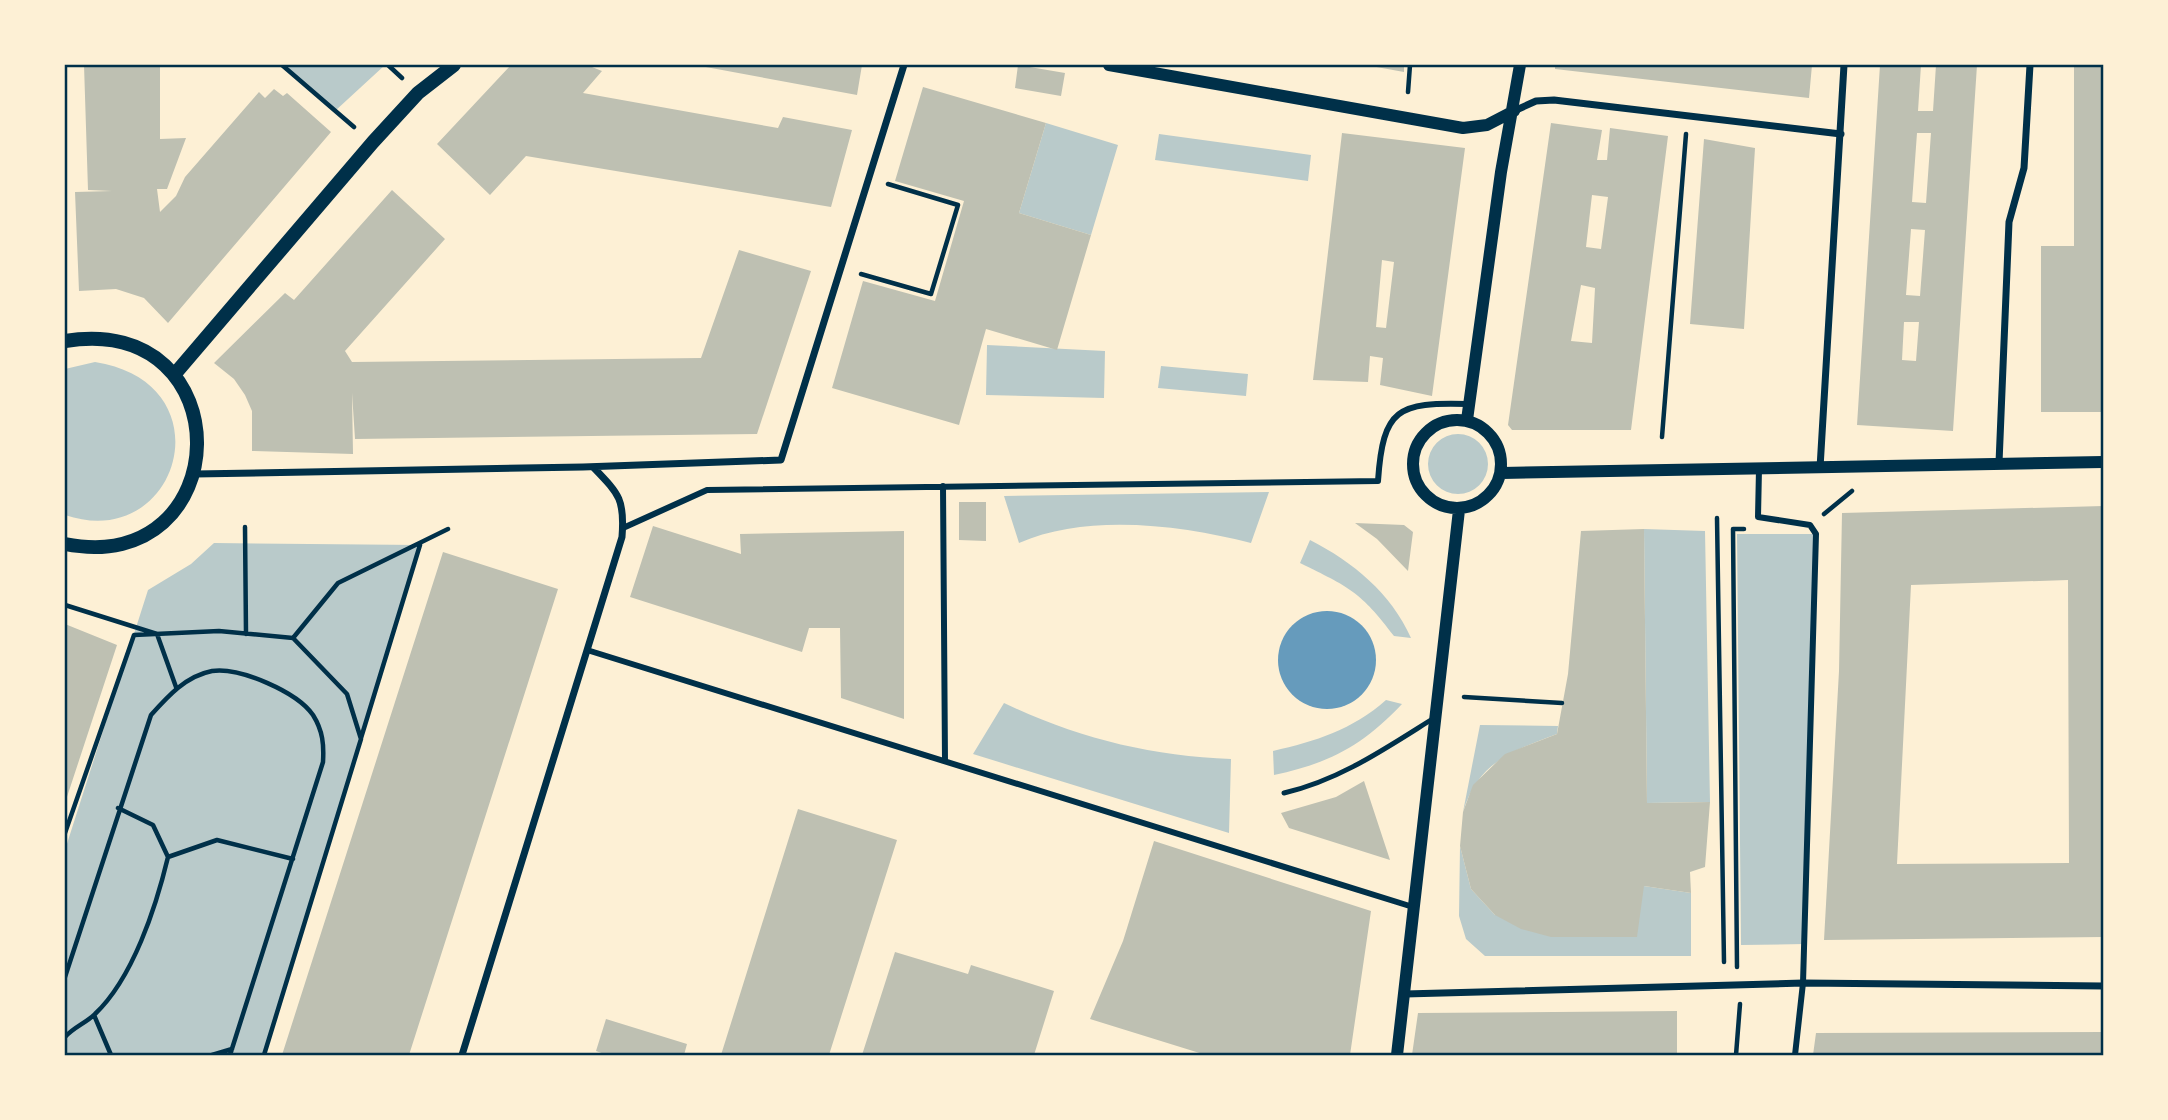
<svg xmlns="http://www.w3.org/2000/svg" width="2168" height="1120" viewBox="0 0 2168 1120" font-family="Bitter,serif">
	<style>
		.green { fill: #b9caca }
		.water { fill: #669bbc }
		.building { fill: #bec0b2; fill-rule: evenodd }
		.lines { fill: none; stroke-linecap: round; stroke-linejoin: round }
		.path { stroke: #003049; stroke-width: 4.5 }
		.service { stroke: #003049; stroke-width: 5 }
		.pedestrian { stroke: #003049; stroke-width: 6 }
		.minor { stroke: #003049; stroke-width: 7 }
		.tertiary { stroke: #003049; stroke-width: 12 }
		.secondary { stroke: #003049; stroke-width: 14 }
		.neatline { fill: none; stroke: #003049; stroke-width: 2.5 }
	</style>
	<rect width="100%" height="100%" fill="#fdf0d5"/>
	<!-- green -->
	<path class="green" d="M282,65H385L335,111Z
		M1046,123L1118,145L1091,235L1019,213Z
		M1159,134L1311,155L1308,181L1155,160Z
		M987,345L1105,351L1104,398L986,395Z
		M95,362C229,383 179,554 65,515V369Z
		M1161,366L1248,374L1246,396L1158,388Z
		M1428 464a30 30 0 1 1 60 0a30 30 0 1 1-60 0Z
		M1269,492L1251,543C1181,525 1087,513 1019,543L1004,496Z
		M1644,529L1705,531L1710,802L1647,803Z
		M1737,534H1816L1804,944L1741,945Z
		M1310,540C1353,562 1391,593 1411,638L1394,636C1361,592 1349,587 1300,563Z
		M214,543L420,545L264,1055H65V850L148,590L191,564Z
		M1386,700L1402,704C1362,746 1330,763 1274,775L1273,751C1316,741 1352,730 1386,700Z
		M1004,703C1077,738 1150,756 1231,759L1229,833L973,754Z
		M1480,725L1558,726L1557,734C1512,751 1478,762 1463,812Z
		M1460,846L1471,889L1495,915L1644,886L1691,893V956H1485L1466,939L1459,916Z"/>
	<!-- water -->
	<path class="water" d="M1278 660a49 49 0 1 1 98 0a49 49 0 1 1-98 0Z"/>
	<!-- building -->
	<path class="building" d="M84,65H160V139L186,138L167,189H157L160,212L176,196L185,177L259,92L265,98L274,89L283,96L287,93L331,132L168,323L144,298L116,289L79,291L75,192L112,191L88,190Z
		M511,65H587L602,71L583,93L778,128L783,117L852,130L831,207L526,156L490,195L437,144Z
		M695,65H862L857,95Z
		M1018,65L1065,73L1061,96L1015,88Z
		M1371,65H1404V72L1371,66Z
		M1555,65H1812L1809,98L1555,69Z
		M1880,65H1921L1918,111H1933L1936,65H1977L1953,431L1857,425ZM1917,133H1931L1926,203L1912,202ZM1911,229L1925,230L1920,296L1906,295ZM1904,322H1919L1916,361L1902,360Z
		M2074,65H2103V412H2041V246H2074Z
		M923,87L1046,123L1019,213L1091,235L1057,350L986,329L959,425L832,388L863,281L935,301L964,201L895,181Z
		M1551,123L1602,130L1597,160H1607L1610,128L1668,136L1631,430H1512L1508,425ZM1592,195L1608,197L1601,249L1586,247ZM1581,285L1595,288L1592,343L1571,341Z
		M1342,133L1465,148L1432,396L1380,385L1383,358L1370,356L1368,382L1313,380ZM1382,260L1394,262L1386,328L1376,327Z
		M1704,139L1755,148L1744,329L1690,324Z
		M392,190L445,239L345,351L352,362L701,358L739,250L811,271L757,434L355,439L352,393L353,454L252,451V411L245,395L234,379L214,363L285,293L294,300Z
		M959,502H986V541L959,540Z
		M2103,506V937L1824,940L1839,671L1842,513ZM2068,580L2069,863L1897,864L1911,585Z
		M1355,523L1404,525L1413,532L1408,571L1377,539Z
		M653,526L741,554L740,534L904,531V719L841,698L840,628H809L802,652L630,597Z
		M1644,529L1647,803L1710,802L1705,867L1690,872L1691,893L1644,886L1637,937H1551L1521,929L1495,915L1471,889L1460,846L1463,812L1473,785L1505,754L1557,734L1568,674L1581,531Z
		M443,552L558,589L409,1055H282Z
		M65,624L117,645L65,803Z
		M1364,781L1390,860L1289,828L1281,813L1336,797Z
		M798,809L897,840L829,1055H721Z
		M1154,841L1371,911L1350,1055H1206L1090,1019L1123,941Z
		M895,952L968,974L971,965L1054,991L1034,1055H862Z
		M1677,1011V1055H1412L1418,1013Z
		M606,1019L687,1044L684,1055H607L596,1051Z
		M2103,1032V1055H1813L1816,1033Z"/>
	<g class="lines">
		<!-- path -->
		<path class="path" d="M282,65L354,127
			M388,65L402,78
			M1408,92L1410,65
			M861,274L931,294L958,205L888,184
			M1662,437L1686,134
			M1824,514L1852,491
			M1717,518L1724,962
			M245,527L246,634
			M65,605L157,634L176,687
			M1464,697L1562,703
			M361,738L420,545
			M118,808L153,825L168,857
			M65,833L134,635L219,631L293,638L338,583L448,529
			M1737,967L1733,529H1744
			M65,977L151,715C168,696 186,676 212,671C240,667 297,692 313,715C323,731 324,745 323,762L230,1055
			M94,1015L111,1055
			M65,1037C74,1027 86,1023 95,1014C133,978 156,907 168,857L217,840L293,859
			M212,1055L232,1049
			M264,1055L361,739L347,694L293,638
			M1736,1055L1740,1004"/>
		<!-- service -->
		<path class="service" d="M1284,793C1340,780 1386,748 1434,718"/>
		<!-- pedestrian -->
		<path class="pedestrian" d="M1759,469L1758,517L1810,525L1816,534L1803,983L1795,1055
			M943,486L945,761
			M623,528L707,490L1378,481C1383,408 1398,402 1468,404
			M587,650L1413,907"/>
		<!-- minor -->
		<path class="minor" d="M1514,111L1536,101L1554,100L1841,134
			M1999,463L2009,222L2024,168L2030,65
			M1820,468L1844,65
			M195,474L583,467L781,460L904,65
			M1405,994L1803,983L2103,986
			M462,1055L622,537C625,499 619,494 593,467"/>
		<!-- tertiary -->
		<path class="tertiary" d="M1109,65L1463,128L1487,125L1514,111
			M1413 464a44 44 0 1 1 88 0a44 44 0 1 1-88 0Z
			M1467,420L1501,172L1520,65
			M1502,473L2103,462
			M1397,1055L1459,510"/>
		<!-- secondary -->
		<path class="secondary" d="M65,341C244,312 238,578 65,544
			M174,375L373,142L418,93L454,65"/>
	</g>
	<!-- border -->
	<rect width="2168" height="1120" fill="none" stroke="#fdf0d5" stroke-width="133"/>
	<rect x="66" y="66" width="2036" height="988" class="neatline"/>
</svg>
